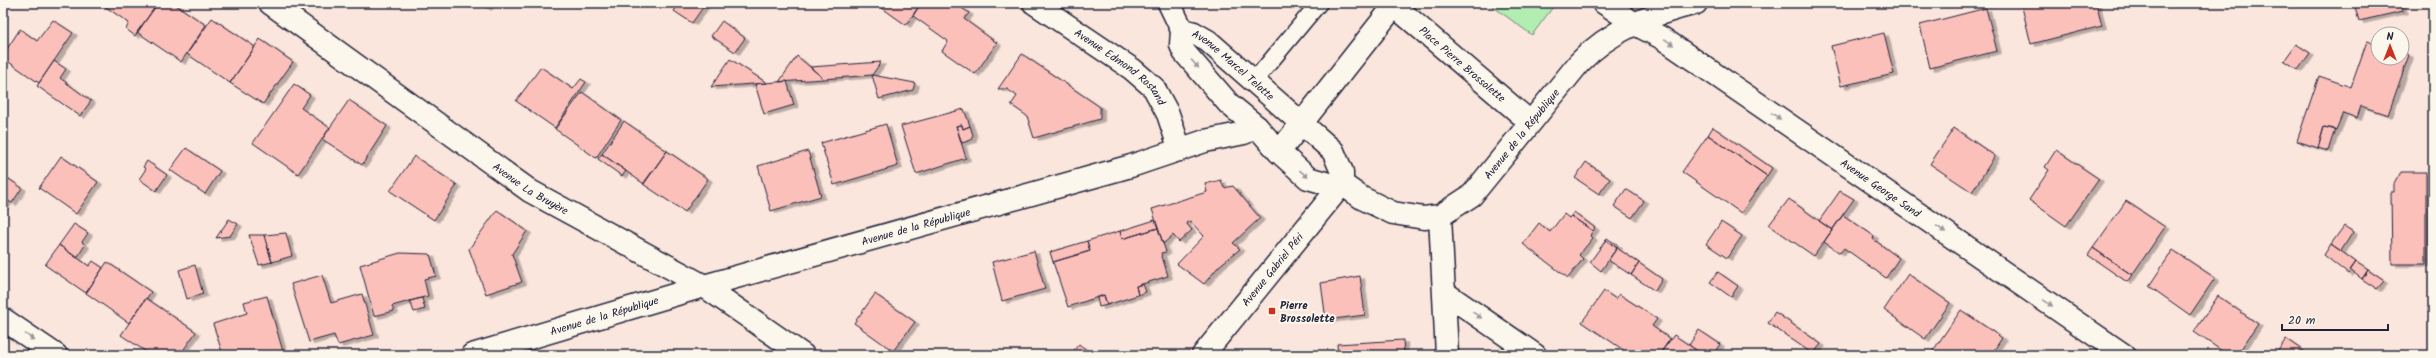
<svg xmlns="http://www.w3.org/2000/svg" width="2436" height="358" viewBox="0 0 2436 358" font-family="Kalam,sans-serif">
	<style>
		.garden { fill: #b2edb1; stroke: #6a8876 }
		.building { fill: #fcc0bb; stroke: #22223b; filter: url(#shadow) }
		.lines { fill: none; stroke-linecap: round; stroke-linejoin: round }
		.service-casing { stroke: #22223b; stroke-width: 19 }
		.pedestrian-casing { stroke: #22223b; stroke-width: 25 }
		.minor-casing { stroke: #22223b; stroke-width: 25 }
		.service { stroke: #fbf7ec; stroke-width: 16 }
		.pedestrian { stroke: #fbf7ec; stroke-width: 22 }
		.minor { stroke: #fbf7ec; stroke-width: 22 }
		.oneway { fill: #99979c }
		.poi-dot { fill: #c8321e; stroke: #fbf7ec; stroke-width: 1.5 }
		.labels { text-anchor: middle; stroke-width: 4; stroke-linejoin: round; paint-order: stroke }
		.street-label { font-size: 11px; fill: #22223b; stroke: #fbf7ec }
		.poi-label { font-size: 11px; font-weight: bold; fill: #22223b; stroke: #fbf7ec; text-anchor: start }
	</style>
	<defs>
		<filter id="shadow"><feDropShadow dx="4.5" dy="2.5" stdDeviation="0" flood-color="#0004"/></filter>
	</defs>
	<rect width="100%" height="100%" fill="#fbe6dd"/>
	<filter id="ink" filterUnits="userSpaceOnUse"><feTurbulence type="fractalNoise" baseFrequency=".025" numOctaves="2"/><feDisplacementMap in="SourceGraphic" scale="8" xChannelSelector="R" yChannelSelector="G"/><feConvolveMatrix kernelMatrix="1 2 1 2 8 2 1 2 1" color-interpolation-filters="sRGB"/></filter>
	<g filter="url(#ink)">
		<!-- garden -->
		<path class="garden" d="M1488,3H1556L1532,35Z"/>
		<!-- building -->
		<path class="building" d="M100,3H158L135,36L126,29L129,23Z
			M158,3H173L206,25L181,62L137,32Z
			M480,3H490L487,8Z
			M680,3H706L692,23L674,11Z
			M875,3H921L906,25Z
			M921,3H955L969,13L964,19L997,43L975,74L942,51L948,41L913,16Z
			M2021,3H2096L2102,26L2031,44Z
			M2354,3H2401L2403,11L2359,21Z
			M1986,8L1997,51L1930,68L1920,25Z
			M212,18L255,47L230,83L187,54Z
			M53,20L73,33L39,83L3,58V55L20,29L37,41Z
			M722,21L745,38L735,52L711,36Z
			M1884,33L1894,74L1841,86L1831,46Z
			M260,39L293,62L263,104L230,83Z
			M2367,41L2378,44V58H2402V52L2409,55L2388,115L2361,106L2357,118L2343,113L2336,130L2324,127L2318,148L2297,141L2319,76L2351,87Z
			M2296,44L2310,53L2298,70L2284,61Z
			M1022,54L1100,107V119L1034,138L1027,116L1011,105L1017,96L1007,89H998Z
			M797,56L810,67L824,79L779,82Z
			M730,59L767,83L711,87Z
			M54,61L66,69L60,78L91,101L80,116L37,86Z
			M881,62L872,75L824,79L810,67Z
			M541,67L573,89L581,79L586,82L555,128L516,101Z
			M872,75L915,83L913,90L879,99Z
			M787,81L794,105L764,114L755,84Z
			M294,84L310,95L301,108L330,128L298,174L253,143Z
			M582,92L621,120L596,158L555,129Z
			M349,100L387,126L362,165L322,139Z
			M964,109L970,126L963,129L962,125L956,126L966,158L916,174L901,126Z
			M624,121L667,151L644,184L602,154Z
			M886,124L898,166L834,185L821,143Z
			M962,125L963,129L970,126L973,135L971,140L962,143L956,126Z
			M1713,127L1772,168L1767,176L1708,135Z
			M2324,127L2335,129L2328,151L2318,148Z
			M1954,128L1995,156L1972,192L1930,164Z
			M1708,135L1767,176L1741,213L1682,172Z
			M186,148L220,171L205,194L170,170Z
			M2056,150L2099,179L2066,226L2029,200L2049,170L2045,167Z
			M667,151L708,179L685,212L643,184Z
			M808,151L821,196L771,211L758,166Z
			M602,154L626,171L622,176L598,159Z
			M61,156L98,182L76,214L39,188Z
			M414,156L457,185L434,220L390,191Z
			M147,161L167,175L156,191L139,179L146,169L143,167Z
			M1586,162L1610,179L1599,194L1575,178Z
			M2401,172H2426V264H2392L2391,192H2394V184Z
			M3,175L22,188L12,203L8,201L3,207Z
			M1221,180L1224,188L1233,186L1260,218L1233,243L1240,249L1219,266L1204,284L1177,264L1204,236L1190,221L1186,223L1192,230L1179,242L1173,235L1163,244L1152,209L1207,192L1205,184Z
			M1626,189L1644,201L1632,218L1614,206Z
			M1840,191L1854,199L1832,230L1819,221Z
			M1789,199L1832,230L1814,256L1769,225Z
			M2126,201L2165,227L2132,275L2093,248Z
			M497,210L527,231L512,254L522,282L486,294L469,249Z
			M1574,212L1595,228L1593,231L1571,216Z
			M1564,214L1569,218L1571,216L1593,231L1590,235L1593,238L1579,255L1583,259L1568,278L1523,244L1539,223L1550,232Z
			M1843,215L1874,236L1873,239L1899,258L1886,278L1844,248L1840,253L1824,242Z
			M229,219L238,224L230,236L216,238Z
			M1155,220L1158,228L1122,239L1120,231Z
			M1721,222L1742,236L1727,258L1706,244Z
			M74,224L88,233L82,242L85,245L77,258L59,245Z
			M2344,226L2353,232L2341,251L2331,244Z
			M1158,228L1166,252L1161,253L1168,276L1136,286L1138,295L1107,305L1104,295L1068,307L1053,262L1090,251L1087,241L1120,231L1122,239Z
			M286,233L292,256L272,262L264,235Z
			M249,235H264L272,262L259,265Z
			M1607,238L1618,246L1617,248L1606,240Z
			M1606,240L1617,248L1601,271L1590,262Z
			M1087,241L1090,251L1053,262L1050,252Z
			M2331,244L2356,262L2348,274L2324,255Z
			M59,245L89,266L93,261L103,268L86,293L45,265Z
			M1617,248L1639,263L1631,275L1608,260Z
			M2093,248L2132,275L2127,282L2088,255Z
			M2173,250L2215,278L2190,315L2149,286Z
			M1034,251L1045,289L1002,301L992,262Z
			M400,253L430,254L436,276L424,279L428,296L392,306L394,311L374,316L360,265Z
			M107,262L151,292L129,323L86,293Z
			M2356,262L2368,270L2362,279L2350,270Z
			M1639,263L1662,279L1655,291L1631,275Z
			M195,265L203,294L187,299L179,270Z
			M2368,270L2384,281L2377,289L2362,279Z
			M1718,272L1738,286L1731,297L1710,282Z
			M1908,274L1950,303L1925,339L1884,310Z
			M322,275L331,303L362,294L374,335L338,345L334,335L309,342L291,284Z
			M1360,276L1365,315L1326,320L1321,283Z
			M1143,284L1146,292L1138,295L1136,286Z
			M1604,291L1616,299L1619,294L1657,319L1652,326L1670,339L1659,355H1631L1582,322Z
			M875,294L915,322L893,351L854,323Z
			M1104,295L1107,305L1099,307L1097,298Z
			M267,296L284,355H223L213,324L247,313L244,302Z
			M2218,296L2258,324L2237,355H2228L2194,332Z
			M146,298L196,332L180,355H151L121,335Z
			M422,298L425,309L414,312L410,301Z
			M1961,310L2002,338L1991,355H1930Z
			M1775,312L1821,344L1813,354L1768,323Z
			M1699,330L1720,344L1713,355H1703L1689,345Z
			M1674,335L1689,345L1703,355H1659Z
			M2286,339L2309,355H2275Z
			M1403,340L1404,355H1338L1337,344Z
			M1079,344L1092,355H1070Z"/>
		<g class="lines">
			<!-- service casing -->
			<g class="service-casing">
				<path id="service" d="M1254,81L1319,3"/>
			</g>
			<!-- pedestrian casing -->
			<g class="pedestrian-casing">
				<g id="pedestrian">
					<path id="s1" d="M1391,3L1530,122"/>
					<path d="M1279,152L1394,6"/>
				</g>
			</g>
			<!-- minor casing -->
			<g class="minor-casing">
				<g id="minor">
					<path id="s2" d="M270,3L530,191L704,286L803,355"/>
					<path id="s3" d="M1034,3L1132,69L1154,88L1168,114L1180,150"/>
					<path id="s4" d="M1169,3L1182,30L1181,45L1184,52L1229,104L1257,127L1279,152L1308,178L1329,184H1342L1362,198L1393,213L1424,218L1440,216L1472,195L1579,63C1610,30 1652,14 1696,3"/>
					<path id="s5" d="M1604,3L1635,24L1662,38L2124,355"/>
					<path id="s6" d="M1182,30L1194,33L1208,41L1333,151L1342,172V184"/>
					<path d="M1440,216L1447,355"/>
					<path d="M1445,293L1535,355"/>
					<path d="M3,319L56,355"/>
					<path id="s7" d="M472,355L704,286L1131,166L1205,141L1244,133L1257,127"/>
					<path id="s8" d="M1203,355L1342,184"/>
				</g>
			</g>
			<!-- service -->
			<use href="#service" class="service"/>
			<!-- pedestrian -->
			<use href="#pedestrian" class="pedestrian"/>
			<!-- minor -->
			<use href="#minor" class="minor"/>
		</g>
		<!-- one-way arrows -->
		<defs><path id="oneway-solid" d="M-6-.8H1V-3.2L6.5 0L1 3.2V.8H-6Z"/></defs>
		<g class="oneway">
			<use href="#oneway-solid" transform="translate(1669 42) rotate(35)"/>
			<use href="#oneway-solid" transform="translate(1195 64) rotate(48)"/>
			<use href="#oneway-solid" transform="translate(1776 116) rotate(34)"/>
			<use href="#oneway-solid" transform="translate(1304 174) rotate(39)"/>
			<use href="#oneway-solid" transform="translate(1941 229) rotate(34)"/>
			<use href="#oneway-solid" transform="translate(2048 303) rotate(34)"/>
			<use href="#oneway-solid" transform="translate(1477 315) rotate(35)"/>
			<use href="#oneway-solid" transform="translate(30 337) rotate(34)"/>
		</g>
	</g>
	<!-- markers -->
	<rect class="poi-dot" x="1268" y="307" width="8" height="8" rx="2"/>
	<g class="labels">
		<!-- street labels -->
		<g class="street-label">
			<text dy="4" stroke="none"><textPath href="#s1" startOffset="94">Place Pierre Brossolette</textPath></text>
			<text dy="4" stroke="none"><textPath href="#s6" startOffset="63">Avenue Marcel Telotte</textPath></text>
			<text dy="4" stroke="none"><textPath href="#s3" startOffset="108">Avenue Edmond Rostand</textPath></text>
			<text dy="4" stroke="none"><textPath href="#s4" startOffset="488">Avenue de la République</textPath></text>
			<text dy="4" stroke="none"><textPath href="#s2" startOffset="320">Avenue La Bruyère</textPath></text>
			<text dy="4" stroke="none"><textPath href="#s5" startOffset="333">Avenue George Sand</textPath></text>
			<text dy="4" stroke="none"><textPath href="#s7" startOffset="462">Avenue de la République</textPath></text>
			<text dy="4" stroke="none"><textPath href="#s8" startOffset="110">Avenue Gabriel Péri</textPath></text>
			<text dy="4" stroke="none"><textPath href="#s7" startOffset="138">Avenue de la République</textPath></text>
		</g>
		<!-- poi labels -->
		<g class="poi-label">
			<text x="1280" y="309">Pierre<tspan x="1280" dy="13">Brossolette</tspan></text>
		</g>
	</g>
	<!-- margin -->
	<rect width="2436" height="358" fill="none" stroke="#fbf7ec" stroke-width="16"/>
	<rect x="8" y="8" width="2420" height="342" fill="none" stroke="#22223b" stroke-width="1.5" filter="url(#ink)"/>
	<!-- north arrow -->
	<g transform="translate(2390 46)"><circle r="19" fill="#fbf7ec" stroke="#a4a2a5"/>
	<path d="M0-3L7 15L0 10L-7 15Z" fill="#c8321e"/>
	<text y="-6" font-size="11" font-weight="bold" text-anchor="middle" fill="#22223b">N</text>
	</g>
	<!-- scale -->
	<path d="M2282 324v6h106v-6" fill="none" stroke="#22223b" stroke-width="2"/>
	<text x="2288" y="324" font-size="12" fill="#22223b" stroke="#fbf7ec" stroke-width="3" paint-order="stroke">20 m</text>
</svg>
